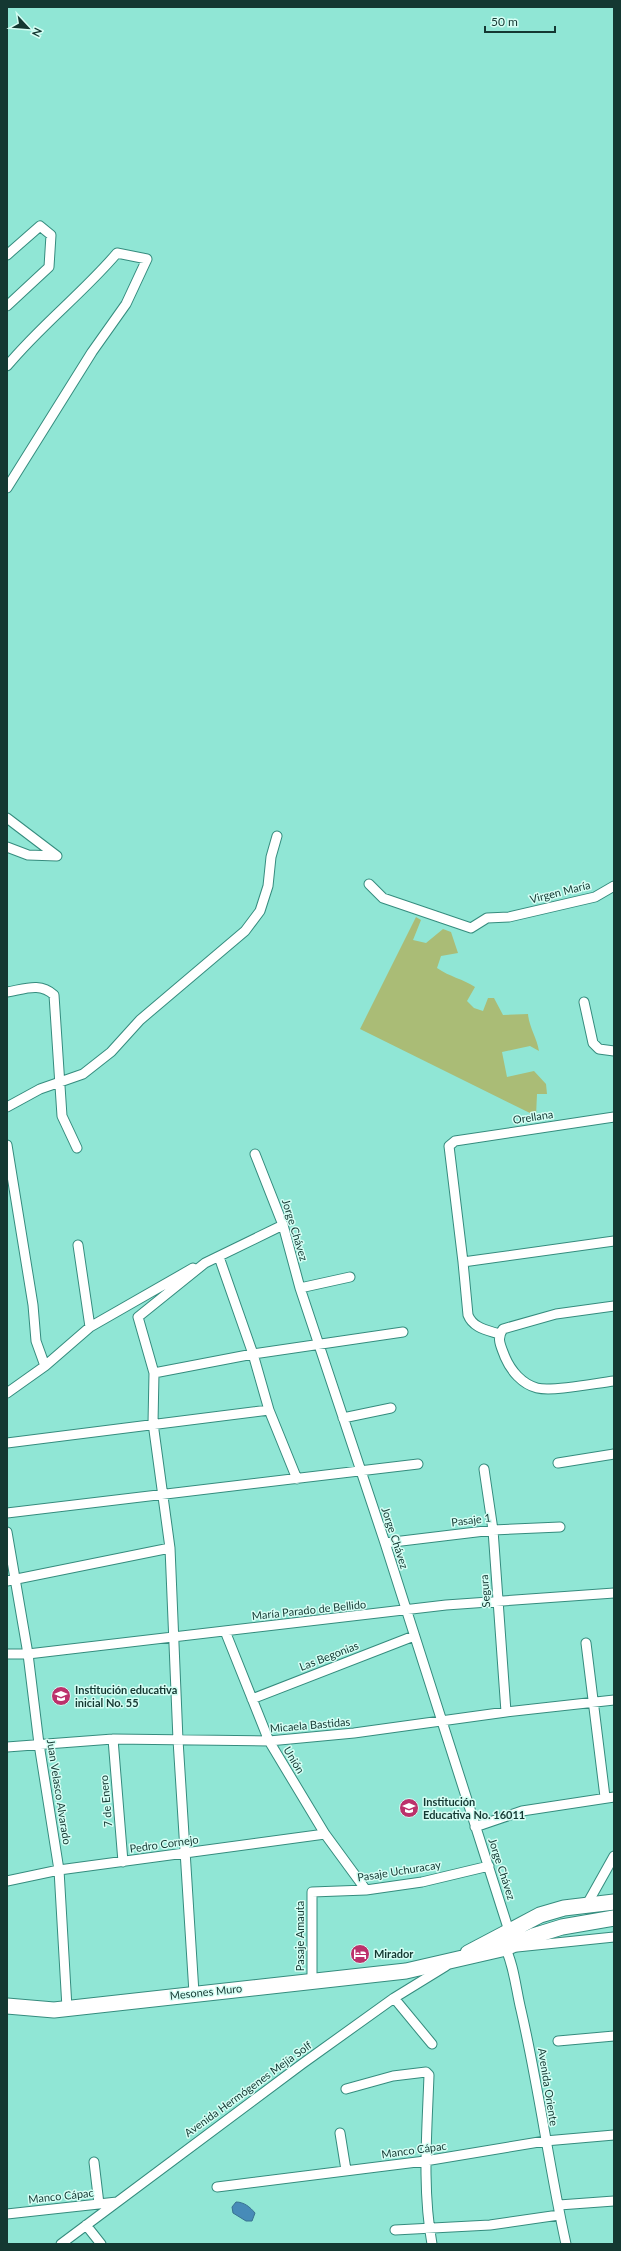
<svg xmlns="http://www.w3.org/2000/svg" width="621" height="2251" viewBox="0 0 621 2251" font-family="Lato,sans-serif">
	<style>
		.green { fill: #aabc76 }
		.water { fill: #478bb8; stroke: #387290 }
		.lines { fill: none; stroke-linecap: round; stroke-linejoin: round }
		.minor-casing { stroke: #358c7e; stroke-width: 11 }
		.trunk-casing { stroke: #358c7e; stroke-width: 17 }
		.minor { stroke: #fff; stroke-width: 9 }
		.trunk { stroke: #fff; stroke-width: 15 }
		.labels { text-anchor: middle; stroke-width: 3; stroke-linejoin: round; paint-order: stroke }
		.street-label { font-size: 11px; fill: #143832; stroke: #d5fef4 }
		.poi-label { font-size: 11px; font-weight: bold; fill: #143832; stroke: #d5fef4; text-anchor: start }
	</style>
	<rect width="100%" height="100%" fill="#90e6d5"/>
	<!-- green -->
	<path class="green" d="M416,917L421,920L413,940L426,943L443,929L451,932L458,953L441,956L437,968C450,977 463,979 475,987L467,1001L474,1008L483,1011L488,998H494L503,1015L528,1014C529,1027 537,1038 539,1051L530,1046L502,1052L507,1077L534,1071L546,1084L547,1094H537L536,1116L360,1029Z"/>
	<!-- water -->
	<path class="water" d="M236,2202C244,2202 250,2207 255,2213L252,2221H246L233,2213L232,2207Z"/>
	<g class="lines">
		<!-- minor casing -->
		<g class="minor-casing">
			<path id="minor" d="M7,255L40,226L51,235L49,267L7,306
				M7,366C41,325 83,293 117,253L147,259L126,304L92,352L7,488
				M7,818L57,856L28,855L7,847
				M369,884L383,898L471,928L487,918L509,917L595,897L614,886
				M7,992C25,989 40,982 54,995L62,1116L77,1148
				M584,1002L593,1043L599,1049L614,1051
				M7,1107L40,1089L83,1074L111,1052L140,1020L245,931L260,911L268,886L271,857L277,836
				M614,1117L455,1141L449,1146L463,1262L614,1241
				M7,1145L33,1305L36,1341L45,1366
				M255,1154L283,1225L300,1288L385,1543L509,1931
				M78,1245L90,1327
				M219,1257L253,1354L269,1410L297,1479
				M463,1262L468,1315C473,1328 487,1330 499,1334
				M300,1288L350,1277
				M614,1306L556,1314L503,1329C496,1339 501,1346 505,1357C511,1371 522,1384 537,1388C553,1392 596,1383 614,1381
				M154,1373L253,1354L403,1332
				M7,1393L45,1366L90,1327L193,1268
				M343,1418L391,1408
				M7,1443L269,1410
				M558,1463L614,1454
				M484,1469L493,1530L506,1712
				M7,1513L418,1464
				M7,1532L28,1654L39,1744L59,1870L67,2008
				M385,1543L493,1530L560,1527
				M7,1581L170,1548
				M225,1631L269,1741L325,1834L366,1890
				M586,1643L605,1797
				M7,1654H28L446,1605L614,1593
				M252,1699L414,1636
				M113,1739L123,1862
				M7,1747L113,1739L269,1741L354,1733L506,1712L614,1700
				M475,1827L522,1811L614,1797
				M7,1881L59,1870L325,1834
				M586,1906L614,1856
				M504,1945C514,1964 516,1990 521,2010C539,2088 549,2167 566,2244
				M517,1947L614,1937
				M312,1980V1892L366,1890L422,1882L489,1866
				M194,1993L178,1740L170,1548L153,1423L154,1373L138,1317L205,1263L283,1225
				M394,1998L432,2044
				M558,2041L614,2036
				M346,2089L393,2076L426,2072L429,2075C427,2132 422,2188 432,2244
				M340,2133L346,2170
				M94,2162L99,2204
				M217,2187L425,2161L545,2141L614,2135
				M559,2205L614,2201
				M7,2214L117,2202
				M86,2225L101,2244
				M395,2230L490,2225L559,2215
				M61,2244L302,2064L394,1998L446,1966"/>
		</g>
		<!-- trunk casing -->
		<g class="trunk-casing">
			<path id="trunk" d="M468,1953L540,1915L564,1908L614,1902
				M7,2006L54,2010L406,1971L506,1948L533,1936L562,1927L614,1918"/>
		</g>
		<!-- minor -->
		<use href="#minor" class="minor"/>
		<!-- trunk -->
		<use href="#trunk" class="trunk"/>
	</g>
	<!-- icons -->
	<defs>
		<g id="school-disc" transform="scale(1)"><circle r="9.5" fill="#bc316b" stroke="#d5fef4"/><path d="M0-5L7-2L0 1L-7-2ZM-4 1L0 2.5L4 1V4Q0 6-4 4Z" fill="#fff"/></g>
		<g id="hotel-disc" transform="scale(1)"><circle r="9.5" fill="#bc316b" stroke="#d5fef4"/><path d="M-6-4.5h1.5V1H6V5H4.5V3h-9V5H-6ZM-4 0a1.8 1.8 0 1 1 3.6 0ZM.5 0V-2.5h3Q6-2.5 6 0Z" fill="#fff"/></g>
	</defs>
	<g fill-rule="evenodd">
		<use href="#school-disc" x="61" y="1696"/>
		<use href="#school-disc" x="409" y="1808"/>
		<use href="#hotel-disc" x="360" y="1954"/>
	</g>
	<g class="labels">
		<!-- street labels -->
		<g class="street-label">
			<text transform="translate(560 892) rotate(-14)" y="4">Virgen María</text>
			<text transform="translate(533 1117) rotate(-9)" y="4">Orellana</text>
			<text transform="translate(295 1230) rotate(73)" y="4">Jorge Chávez</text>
			<text transform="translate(471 1520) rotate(-7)" y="4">Pasaje 1</text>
			<text transform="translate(395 1538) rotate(72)" y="4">Jorge Chávez</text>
			<text transform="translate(485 1591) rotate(-94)" y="4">Segura</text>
			<text transform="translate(309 1610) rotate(-6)" y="4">María Parado de Bellido</text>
			<text transform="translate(329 1656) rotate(-21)" y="4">Las Begonias</text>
			<text transform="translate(310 1725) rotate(-5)" y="4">Micaela Bastidas</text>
			<text transform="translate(294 1760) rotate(59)" y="4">Unión</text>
			<text transform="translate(59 1792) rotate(81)" y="4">Juan Velasco Alvarado</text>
			<text transform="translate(106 1801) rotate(-95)" y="4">7 de Enero</text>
			<text transform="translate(164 1844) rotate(-8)" y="4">Pedro Cornejo</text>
			<text transform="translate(502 1869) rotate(72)" y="4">Jorge Chávez</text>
			<text transform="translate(399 1871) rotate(-9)" y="4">Pasaje Uchuracay</text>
			<text transform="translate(300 1936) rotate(-90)" y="4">Pasaje Amauta</text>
			<text transform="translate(206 1992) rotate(-6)" y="4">Mesones Muro</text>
			<text transform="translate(548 2087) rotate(81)" y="4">Avenida Oriente</text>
			<text transform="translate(248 2089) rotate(-36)" y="4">Avenida Hermógenes Mejía Solf</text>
			<text transform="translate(414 2150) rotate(-8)" y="4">Manco Cápac</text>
			<text transform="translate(61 2196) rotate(-6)" y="4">Manco Cápac</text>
		</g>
		<!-- poi labels -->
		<g class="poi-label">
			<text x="75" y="1694">Institución educativa<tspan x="75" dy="13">inicial No. 55</tspan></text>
			<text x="423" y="1806">Institución<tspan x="423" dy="13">Educativa No. 16011</tspan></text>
			<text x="374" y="1958">Mirador</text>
		</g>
	</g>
	<!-- border -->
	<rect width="621" height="2251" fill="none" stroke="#143832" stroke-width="16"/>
	<!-- north arrow -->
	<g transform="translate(28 28) rotate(116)" stroke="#d5fef4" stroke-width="3" paint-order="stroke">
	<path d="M0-3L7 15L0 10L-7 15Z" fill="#143832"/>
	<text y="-6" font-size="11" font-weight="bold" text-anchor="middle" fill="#143832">N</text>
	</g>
	<!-- scale -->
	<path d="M485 26v6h70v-6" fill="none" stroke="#143832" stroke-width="2"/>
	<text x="491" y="26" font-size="12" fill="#143832" stroke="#d5fef4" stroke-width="3" paint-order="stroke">50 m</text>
</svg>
